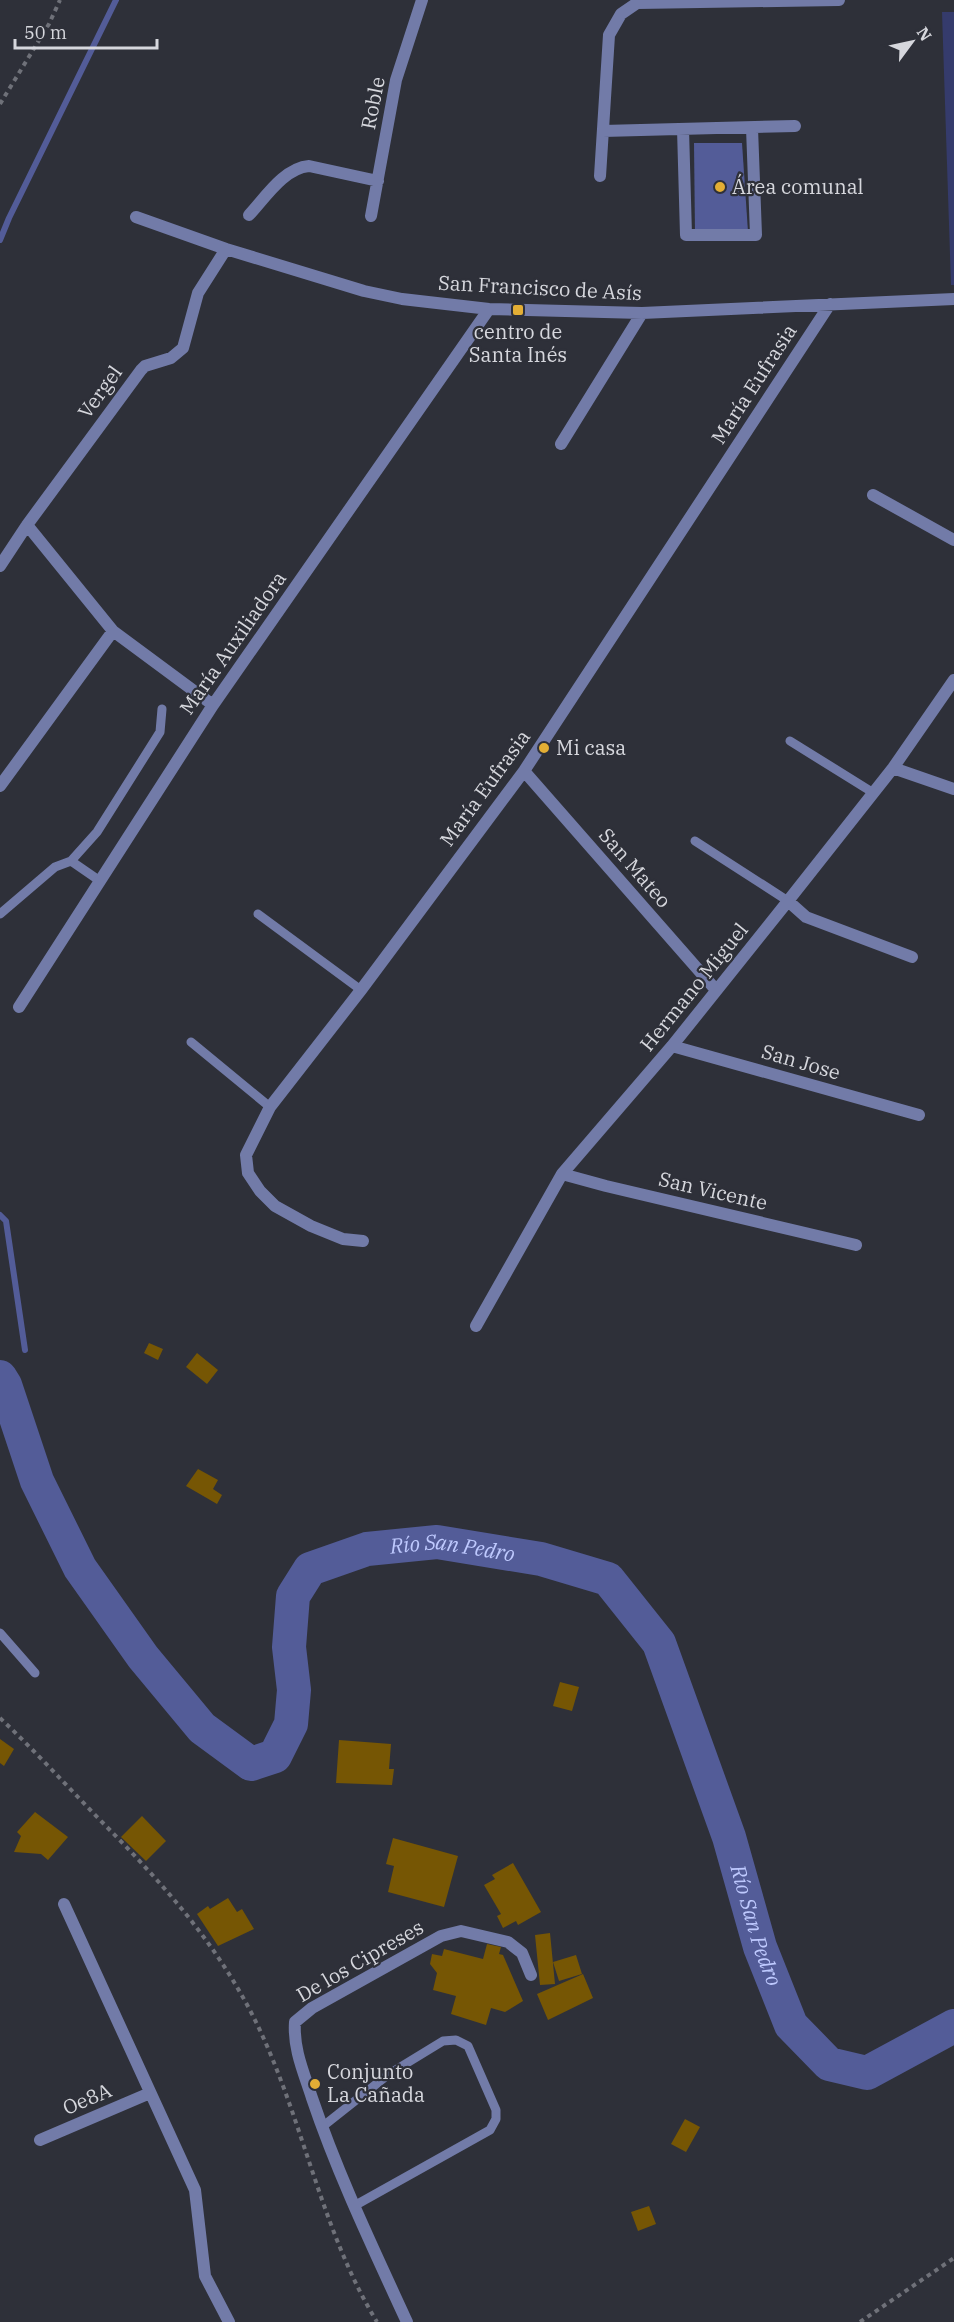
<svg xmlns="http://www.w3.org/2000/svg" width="954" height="2322" viewBox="0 0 954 2322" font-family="'IBM Plex Serif',serif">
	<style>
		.green { fill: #353b6c }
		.water { fill: #535c98 }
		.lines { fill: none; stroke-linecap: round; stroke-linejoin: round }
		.stream { stroke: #535c98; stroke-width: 6 }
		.river { stroke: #535c98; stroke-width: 34 }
		.building { fill: #765604 }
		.path { stroke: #6f7179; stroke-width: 4; stroke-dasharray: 4.5 4.5; stroke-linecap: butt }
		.service { stroke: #727ba8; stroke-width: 9 }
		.minor { stroke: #727ba8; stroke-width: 12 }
		.poi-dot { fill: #e3ae35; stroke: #2e3039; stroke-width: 2 }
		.labels { text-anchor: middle; stroke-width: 4.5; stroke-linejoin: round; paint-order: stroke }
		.street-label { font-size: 20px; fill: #d6d7dd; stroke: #2e3039 }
		.poi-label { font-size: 20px; fill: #d6d7dd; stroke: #2e3039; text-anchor: start }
		.water-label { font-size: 21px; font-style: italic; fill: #bec9fe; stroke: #2e3039 }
	</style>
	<rect width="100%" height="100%" fill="#2e3039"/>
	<!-- green -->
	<path class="green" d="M942,12H954V285H951Z"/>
	<!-- water -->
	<path class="water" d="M694,143H742L748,232L695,233Z"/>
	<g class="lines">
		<!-- stream -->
		<path class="stream" d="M0,240L9,218L116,0
			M0,1215L6,1221L25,1350"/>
		<!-- river -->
		<path class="river" id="s1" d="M0,1377L5,1385L37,1481L80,1568L143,1657L202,1728L251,1764L275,1756L291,1724L294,1690L289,1647L293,1596L310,1569L367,1549L437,1542L541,1559L608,1579L659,1643L729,1837L760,1947L791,2025L829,2064L867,2073L954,2026"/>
	</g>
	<!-- building -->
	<path class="building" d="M149,1343L163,1349L158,1360L144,1353Z
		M197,1353L218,1370L207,1384L186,1367Z
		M198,1469L218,1480L213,1489L222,1495L217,1504L186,1486Z
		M560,1682L579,1687L572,1711L553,1706Z
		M0,1739L14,1749L4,1766L0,1763Z
		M339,1740L391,1744L389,1769H394L392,1785L336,1783Z
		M35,1812L68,1837L48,1860L41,1854L14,1852L21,1836L17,1832Z
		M142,1816L166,1841L146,1861L121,1837Z
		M393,1838L458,1856L444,1907L388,1892L394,1866L386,1864Z
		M513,1863L541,1912L518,1925L516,1921L503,1928L497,1916L501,1914L484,1885L495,1879L492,1875Z
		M228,1898L237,1912L242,1909L254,1929L218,1946L197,1914L208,1906L210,1909Z
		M550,1933L555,1984L540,1985L535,1935Z
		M487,1944L501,1947L499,1954L503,1955L523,2001L505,2012L491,2008L486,2025L451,2014L456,1996L433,1990L437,1973L430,1964L432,1954L442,1956L444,1949L483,1959Z
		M576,1955L582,1974L559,1981L553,1962Z
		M583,1974L593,1998L548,2020L537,1994Z
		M685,2119L700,2127L686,2152L671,2144Z
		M649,2206L656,2224L638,2231L631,2212Z"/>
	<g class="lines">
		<!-- path -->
		<path class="path" d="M0,104L49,24L60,0
			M0,1718C35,1751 68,1787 102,1822C162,1883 215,1941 254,2018C303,2116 320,2229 377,2322
			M860,2322L954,2258"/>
		<!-- service -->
		<path class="service" d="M790,741L872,792
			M695,841L788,901
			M71,861L100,881
			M0,914L55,867L71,861L97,832L160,732L162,709
			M258,914L361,990
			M191,1042L270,1107
			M0,1633L35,1673
			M322,2127L389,2074L443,2041L456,2040L468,2046L496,2110V2119L490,2130L354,2206"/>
		<!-- minor -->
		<path class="minor" d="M683,129L686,235H756L752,128
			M603,131L795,126
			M600,176L609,35L621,14L637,3L839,0
			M249,215C265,198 284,168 309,166L378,181
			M371,216L396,80L422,0
			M136,217L226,249L364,291L402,299L489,309L642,313L954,299
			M561,444L642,313
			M873,495L954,540
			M27,525L113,631L213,705
			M0,566L27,525L141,370L145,366L171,358L183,348L198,293L226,249
			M893,768L954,789
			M524,771L716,990
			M0,786L113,631
			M788,901L806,917L912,957
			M19,1007L213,705L489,309
			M672,1046L919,1115
			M562,1174L606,1186L856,1245
			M363,1241L343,1239L311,1226L275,1206L260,1191L248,1173L246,1155L270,1107L361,990L524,771L830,304
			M476,1326L562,1174L672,1046L788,901L893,768L954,680
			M64,1904L195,2190L205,2276L229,2322
			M40,2140L150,2093
			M407,2322C373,2248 338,2175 312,2098C304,2073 293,2049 295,2022L312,2008L441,1936L461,1931L508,1942L522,1953L531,1975"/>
	</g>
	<!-- markers -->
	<g class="poi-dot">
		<circle cx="720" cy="187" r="6"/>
		<rect x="512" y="304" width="12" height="12" rx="3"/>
		<circle cx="544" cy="748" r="6"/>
		<circle cx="315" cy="2084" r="6"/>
	</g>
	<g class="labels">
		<!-- street labels -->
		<g class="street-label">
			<text transform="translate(373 103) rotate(-79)" y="7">Roble</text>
			<text transform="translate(540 288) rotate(3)" y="7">San Francisco de Asís</text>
			<text transform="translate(754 384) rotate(-57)" y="7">María Eufrasia</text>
			<text transform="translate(100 392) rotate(-54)" y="7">Vergel</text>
			<text transform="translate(233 643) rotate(-55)" y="7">María Auxiliadora</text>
			<text transform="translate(485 788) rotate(-54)" y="7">María Eufrasia</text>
			<text transform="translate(635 868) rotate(49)" y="7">San Mateo</text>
			<text transform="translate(694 987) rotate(-51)" y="7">Hermano Miguel</text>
			<text transform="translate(801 1062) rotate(16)" y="7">San Jose</text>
			<text transform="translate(713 1191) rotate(13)" y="7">San Vicente</text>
			<text transform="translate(360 1961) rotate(-30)" y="7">De los Cipreses</text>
			<text transform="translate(87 2099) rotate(-23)" y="7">Oe8A</text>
		</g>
		<!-- poi labels -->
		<g class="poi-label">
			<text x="732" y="194">Área comunal</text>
			<text x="518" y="339" text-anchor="middle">centro de<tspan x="518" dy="23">Santa Inés</tspan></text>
			<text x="556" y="755">Mi casa</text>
			<text x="327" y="2079">Conjunto<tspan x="327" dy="23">La Cañada</tspan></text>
		</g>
		<!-- water labels -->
		<g class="water-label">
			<text dy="7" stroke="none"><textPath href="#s1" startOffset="838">Río San Pedro</textPath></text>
			<text dy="7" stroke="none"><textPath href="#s1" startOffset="1378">Río San Pedro</textPath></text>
		</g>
	</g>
	<!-- north arrow -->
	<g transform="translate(912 42) rotate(57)" stroke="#2e3039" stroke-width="4.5" paint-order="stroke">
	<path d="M0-4.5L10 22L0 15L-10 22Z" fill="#d6d7dd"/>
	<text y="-9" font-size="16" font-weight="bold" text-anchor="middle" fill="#d6d7dd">N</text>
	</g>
	<!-- scale -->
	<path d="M15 39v9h142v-9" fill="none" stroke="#d6d7dd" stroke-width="3"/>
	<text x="24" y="39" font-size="18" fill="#d6d7dd" stroke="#2e3039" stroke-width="4.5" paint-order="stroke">50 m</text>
</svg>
